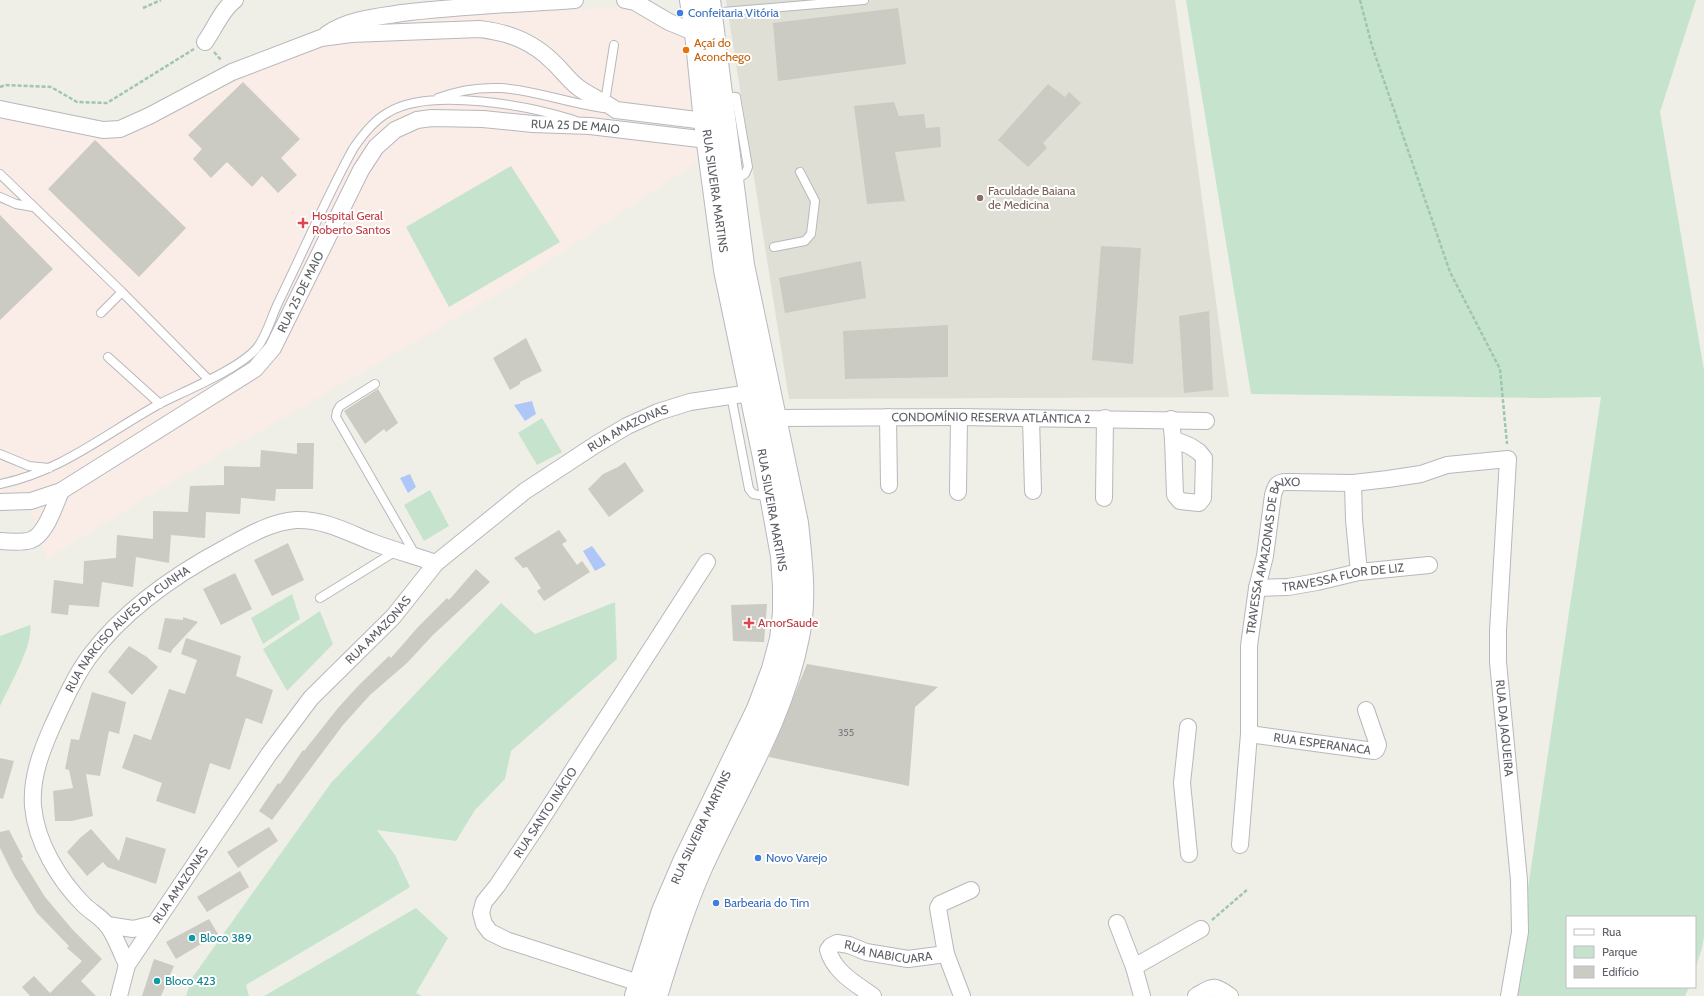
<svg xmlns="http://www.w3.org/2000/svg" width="1704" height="996" viewBox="0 0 1704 996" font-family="Cabin,sans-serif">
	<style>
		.education { fill: #dfdfd5 }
		.medical { fill: #faece6 }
		.green { fill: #c6e4cd }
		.water { fill: #afc7f8 }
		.building { fill: #cbcac3 }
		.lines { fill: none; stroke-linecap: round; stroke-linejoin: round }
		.service-casing { stroke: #b7b8bc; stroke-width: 10 }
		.minor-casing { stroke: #b7b8bc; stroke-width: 18 }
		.secondary-casing { stroke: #b8b9bf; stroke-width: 24 }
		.path { stroke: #9fc5b3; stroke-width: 2.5; stroke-dasharray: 4 2; stroke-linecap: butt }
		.service { stroke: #fff; stroke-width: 8 }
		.minor { stroke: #fff; stroke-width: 16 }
		.secondary { stroke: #fff; stroke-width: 22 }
		.shop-dot { fill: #3f7fe0; stroke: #fff; stroke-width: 1.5 }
		.food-dot { fill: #e8710a; stroke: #fff; stroke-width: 1.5 }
		.education-dot { fill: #8d6e63; stroke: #fff; stroke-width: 1.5 }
		.health-dot { fill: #e0444e; stroke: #fff; stroke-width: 1.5 }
		.culture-dot { fill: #0f9aa8; stroke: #fff; stroke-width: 1.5 }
		.labels { text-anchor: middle; stroke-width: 4; stroke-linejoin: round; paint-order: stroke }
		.number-label { font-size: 10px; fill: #797a7d }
		.shop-label { font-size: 12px; fill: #366cbe; stroke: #fff; text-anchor: start }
		.food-label { font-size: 12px; fill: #c56008; stroke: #fff; text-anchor: start }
		.street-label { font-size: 12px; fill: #5e6066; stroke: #fff }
		.education-label { font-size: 12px; fill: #785e54; stroke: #fff; text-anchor: start }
		.health-label { font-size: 12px; fill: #be3a42; stroke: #fff; text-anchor: start }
		.culture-label { font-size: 12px; fill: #0d838f; stroke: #fff; text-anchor: start }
	</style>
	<rect width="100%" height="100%" fill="#efefe7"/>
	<!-- education -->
	<path class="education" d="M726,0H1175L1229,397L789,399Z"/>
	<!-- medical -->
	<path class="medical" d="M629,7L688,40L703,159L508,288L167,485L47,559L30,508L15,511L0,510V113L114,139L353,22Z"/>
	<!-- green -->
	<path class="green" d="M1186,0H1696L1660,112L1704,370V936L1702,948L1695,969V917H1567V987H1689L1685,996H1512L1601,397L1541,398L1251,394Z
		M511,166L560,242L449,307L406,227Z
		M542,418L562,452L537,465L518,433Z
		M430,490L449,526L424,541L404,505Z
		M292,594L300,619L263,644L251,618Z
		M615,602L617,659L511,751L505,779L475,810L456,841L377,830L395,855L410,887L363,916L246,985L249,996H186L192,978L331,783L501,603L535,634Z
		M320,611L333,644L287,691L263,649Z
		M30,625C34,644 9,687 0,706V636Z
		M416,908L448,938L416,993L422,996H264Z"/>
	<!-- water -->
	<path class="water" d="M532,401L536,414L525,421L514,405Z
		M410,474L416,487L408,493L400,478Z
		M592,546L606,565L595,571L583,551Z"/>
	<!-- building -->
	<path class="building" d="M898,8L906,64L778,81L773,23Z
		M243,82L300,139L281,158L297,175L278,193L262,176L252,187L227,162L211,178L193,159L202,149L188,135Z
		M1048,84L1065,97L1069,92L1081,103L1043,143L1047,148L1028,167L998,140Z
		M894,102L899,116L924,114L926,128L940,127L941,147L895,152L905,201L867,204L854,106Z
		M95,140L186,228L139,277L48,189Z
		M0,215L53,269L0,320Z
		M1101,246L1141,248L1133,364L1092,360Z
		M861,261L866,298L785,313L779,278Z
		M1209,311L1213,390L1184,393L1179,316Z
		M948,325V377L845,379L843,331Z
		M526,338L542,371L520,382V384L510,390L493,358Z
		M378,389L398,423L386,432L384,429L365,444L344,411Z
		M297,443H314L313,489H276L275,501L241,498L240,514L206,512L205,538L171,535L169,563L136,557L133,587L102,582L99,607L69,605L68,615L51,613L54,580L83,584L84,561L116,558L117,535L153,539V511L188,512L190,486L224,485V466L260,467L261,450L297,454Z
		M625,462L644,491L609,517L588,489L603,474L618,467Z
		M559,530L567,541L562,544L577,565L582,561L590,572L544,601L537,591L541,588L527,567L523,568L514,558Z
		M288,543L304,580L272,596L254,560Z
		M476,569L490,582L433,635L407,663L370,695L343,725L272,820L259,811L278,783L280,784L303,750L304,751L338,708L359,685L389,656L391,658L418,627L447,598L449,600Z
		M235,573L252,609L221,625L203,589Z
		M767,604L764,642L733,641L731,605Z
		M183,617L198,622L172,650L171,653L158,649L165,618L183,620Z
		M186,638L241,656L236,676L273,690L262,724L246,718L230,770L210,763L195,814L156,801L162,783L122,768L134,734L151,740L169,689L185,694L197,660L181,654Z
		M129,646L147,657L158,667L132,695L108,672Z
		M807,664L938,687L915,707L909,786L769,757Z
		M92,692L126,702L119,734L109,731L100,776L86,774L93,816L72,821H55L53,791L73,788L69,770L65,769L71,739L79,740Z
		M0,758L14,761L3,799L0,798Z
		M269,827L278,841L238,868L227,852Z
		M91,829L119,861L126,837L166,849L156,884L107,867L103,862L87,876L67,852L80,838Z
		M9,830L23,857L21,858L45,897L72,929L102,959L81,981L96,996H30L22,987L34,976L50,993L82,961L67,948L69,946L37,913L14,876L0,848V832Z
		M240,871L249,887L207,912L197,897Z
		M209,919L218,934L176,959L166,942Z
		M154,959L174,966L161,996H142Z"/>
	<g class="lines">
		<!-- service casing -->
		<g class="service-casing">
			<path id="service" d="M711,13L864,0
				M723,96L736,97L748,167L745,174L735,180
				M438,98C503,74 542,99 603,108
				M605,102L614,45
				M0,174L122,292L208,379
				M0,197L16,204L33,207
				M774,247L805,241L811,234L815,201L800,172
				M101,313L122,292
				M108,357L160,404
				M375,384L340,406L337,411L336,417L416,556
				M731,395L749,489L753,494L770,497
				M0,454L29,466L49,468
				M0,484C61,472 108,432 161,403C185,391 246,366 259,345C268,332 272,315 279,301C304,250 326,198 353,149C363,134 374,120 389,112C431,87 530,106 574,120
				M320,598L396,551"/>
		</g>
		<!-- minor casing -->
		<g class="minor-casing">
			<g id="minor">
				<path d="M625,0L635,2L669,22L696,33"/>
				<path d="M327,34C349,19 377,17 402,13C460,6 518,4 575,0"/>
				<path d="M205,42C215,28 222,9 235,0"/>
				<path d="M0,109L103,130L120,129L149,116L232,72L321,38L351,34L479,29C508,32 532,41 553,62C562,70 569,81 579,88C591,97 604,101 616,110L705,121"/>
				<path d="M888,417L889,485"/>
				<path id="s1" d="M776,418L959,417L1206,421"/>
				<path d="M1031,418L1033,491"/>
				<path d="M1171,419L1173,439L1175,495L1180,501L1199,503L1203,498L1204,458L1199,452L1190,446L1173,439"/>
				<path d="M1353,483L1354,520L1359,572"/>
				<path d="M958,492L959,417"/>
				<path d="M1104,498L1105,418"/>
				<path id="s2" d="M0,502L31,501L61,491L255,369L273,348L361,170L376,147L395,130L417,120L432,118L483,119L533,124L590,126L708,140L718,137"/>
				<path d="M0,541C10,542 21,543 31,540C46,535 55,504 61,491"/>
				<path id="s3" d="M1257,588L1288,587L1317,582L1359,572L1429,565"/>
				<path d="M1188,727L1182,783L1189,854"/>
				<path id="s4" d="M1249,734L1374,751L1376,750L1378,745L1366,710"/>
				<path id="s5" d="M1240,845L1249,734V646L1257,588L1265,556L1273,495C1276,485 1277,482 1287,482L1353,483L1388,479L1421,474L1447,465L1508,459L1498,631V662L1519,880L1520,932L1509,996"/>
				<path d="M1117,923L1134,967L1142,996"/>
				<path d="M107,925L133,929L154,924"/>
				<path id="s6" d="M127,965C122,954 114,933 107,925C101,917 91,912 84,905C59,880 36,842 33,806C31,778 41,752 52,727C63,703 74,678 89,657C124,610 176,574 227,547C249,535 271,522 296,520C324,519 347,532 372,542C393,550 415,556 436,563"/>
				<path d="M1134,967L1201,929"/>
				<path id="s7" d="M639,983L506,940L490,932L484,924L481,913L484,902L497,886L537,826L707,562"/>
				<path id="s8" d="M119,996L127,965L269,754L311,698L393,617L436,563L525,491L595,445L627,426L658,412L690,402L750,393"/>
				<path id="s9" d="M873,996C856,984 834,972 828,950L831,946L837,943L849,945L866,952L908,959L946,954"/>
				<path d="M962,996L946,954L938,908L940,904L971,890"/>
				<path d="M1196,996C1214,986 1213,984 1230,996"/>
			</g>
		</g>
		<!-- secondary casing -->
		<g class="secondary-casing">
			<g id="secondary">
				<path id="s10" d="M636,996L663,911L684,862L758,709L773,669L781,639L784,613V587L782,556L764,457L725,270L705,121L696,33L691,0"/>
				<path d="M656,996C669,954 682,911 700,870C734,793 782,721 798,637C806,600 801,560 797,523L743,265L709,0"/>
			</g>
		</g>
		<!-- path -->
		<path class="path" d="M1360,0L1372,46L1450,272L1500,369L1507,444
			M143,8L161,0
			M214,52L222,61
			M0,87L5,85L51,87L77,102L107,103L194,49
			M1212,920L1248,889"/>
		<!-- service -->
		<use href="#service" class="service"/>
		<!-- minor -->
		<use href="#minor" class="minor"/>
		<!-- secondary -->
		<use href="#secondary" class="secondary"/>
	</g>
	<!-- markers -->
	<g class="shop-dot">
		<circle cx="680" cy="13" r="4"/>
		<circle cx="758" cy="858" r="4"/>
		<circle cx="716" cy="903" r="4"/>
	</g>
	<circle class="food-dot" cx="686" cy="50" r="4"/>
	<circle class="education-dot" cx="980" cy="198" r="4"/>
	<g class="health-dot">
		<path d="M301 217h4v4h4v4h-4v4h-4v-4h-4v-4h4z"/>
		<path d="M747 617h4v4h4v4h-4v4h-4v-4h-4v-4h4z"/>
	</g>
	<g class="culture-dot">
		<circle cx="192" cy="938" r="4"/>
		<circle cx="157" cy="981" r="4"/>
	</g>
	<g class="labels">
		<!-- number labels -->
		<g class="number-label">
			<text x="846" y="736">355</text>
		</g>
		<!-- shop labels -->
		<g class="shop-label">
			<text x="688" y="17">Confeitaria Vitória</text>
			<text x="766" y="862">Novo Varejo</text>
			<text x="724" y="907">Barbearia do Tim</text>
		</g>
		<!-- food labels -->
		<g class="food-label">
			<text x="694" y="47">Açaí do<tspan x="694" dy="14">Aconchego</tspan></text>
		</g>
		<!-- street labels -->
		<g class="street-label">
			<text dy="4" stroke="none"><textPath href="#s2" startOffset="754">RUA 25 DE MAIO</textPath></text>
			<text transform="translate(715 191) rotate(82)" y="4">RUA SILVEIRA MARTINS</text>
			<text dy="4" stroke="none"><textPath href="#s2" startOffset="382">RUA 25 DE MAIO</textPath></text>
			<text dy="4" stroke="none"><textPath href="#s1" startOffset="215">CONDOMÍNIO RESERVA ATLÂNTICA 2</textPath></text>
			<text dy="4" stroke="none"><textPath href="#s8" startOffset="776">RUA AMAZONAS</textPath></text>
			<text transform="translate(772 510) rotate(80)" y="4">RUA SILVEIRA MARTINS</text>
			<text dy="4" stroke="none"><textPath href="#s5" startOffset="299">TRAVESSA AMAZONAS DE BAIXO</textPath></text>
			<text dy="4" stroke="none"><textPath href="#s3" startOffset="87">TRAVESSA FLOR DE LIZ</textPath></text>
			<text dy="4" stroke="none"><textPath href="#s8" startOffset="452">RUA AMAZONAS</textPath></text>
			<text dy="4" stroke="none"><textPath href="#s6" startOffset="397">RUA NARCISO ALVES DA CUNHA</textPath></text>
			<text dy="4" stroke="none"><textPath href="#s5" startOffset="867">RUA DA JAQUEIRA</textPath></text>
			<text dy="4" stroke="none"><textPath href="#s4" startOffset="74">RUA ESPERANACA</textPath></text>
			<text dy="4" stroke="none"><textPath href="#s7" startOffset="299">RUA SANTO INÁCIO</textPath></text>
			<text dy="4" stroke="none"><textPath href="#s10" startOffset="181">RUA SILVEIRA MARTINS</textPath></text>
			<text dy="4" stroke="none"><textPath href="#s8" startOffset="128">RUA AMAZONAS</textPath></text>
			<text dy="4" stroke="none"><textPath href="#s9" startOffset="130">RUA NABICUARA</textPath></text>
		</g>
		<!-- education labels -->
		<g class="education-label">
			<text x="988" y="195">Faculdade Baiana<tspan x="988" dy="14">de Medicina</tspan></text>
		</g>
		<!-- health labels -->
		<g class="health-label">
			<text x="312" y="220">Hospital Geral<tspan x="312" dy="14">Roberto Santos</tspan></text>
			<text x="758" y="627">AmorSaude</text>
		</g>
		<!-- culture labels -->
		<g class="culture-label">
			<text x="200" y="942">Bloco 389</text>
			<text x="165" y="985">Bloco 423</text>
		</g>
	</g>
	<!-- legend -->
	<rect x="1566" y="916" width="130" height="72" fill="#ffffff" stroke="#bfbfc2"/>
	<rect x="1574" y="929" width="20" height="6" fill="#ffffff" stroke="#bfbfc2"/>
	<text x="1602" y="936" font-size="12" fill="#5e6066">Rua</text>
	<rect x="1574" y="946" width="20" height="12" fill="#c6e4cd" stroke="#bfbfc2"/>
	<text x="1602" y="956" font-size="12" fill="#5e6066">Parque</text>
	<rect x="1574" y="966" width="20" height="12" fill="#cbcac3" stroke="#bfbfc2"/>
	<text x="1602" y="976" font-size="12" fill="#5e6066">Edifício</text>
</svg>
